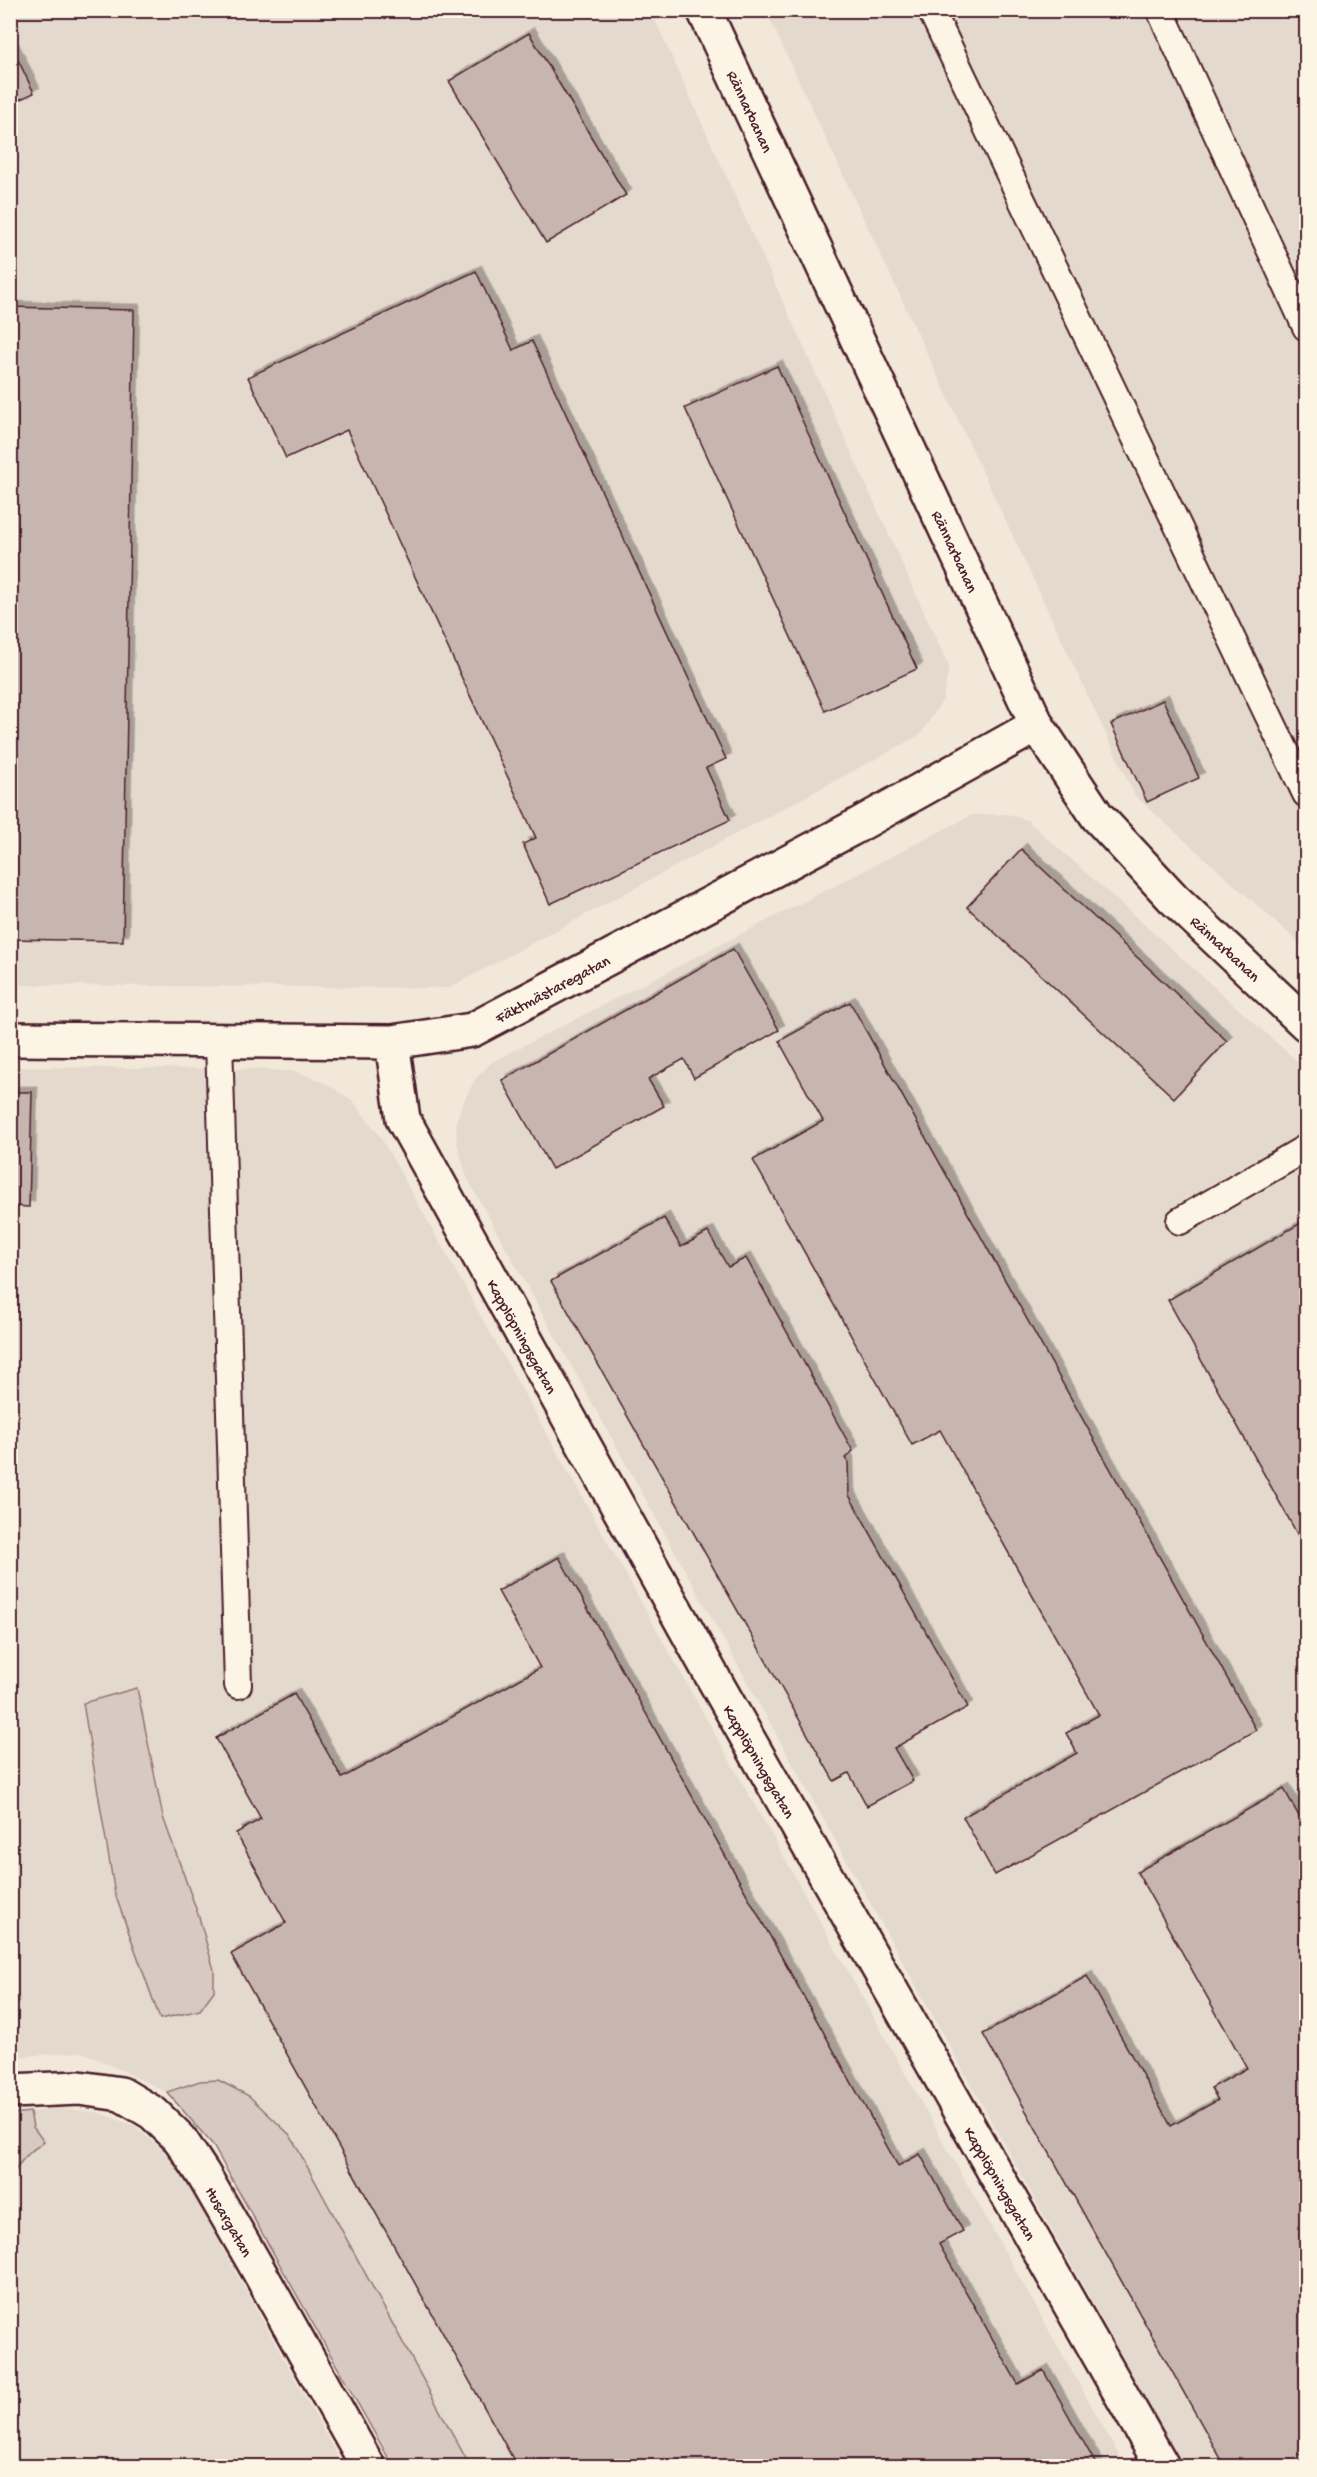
<svg xmlns="http://www.w3.org/2000/svg" width="1317" height="2477" viewBox="0 0 1317 2477" font-family="'Gochi Hand',sans-serif">
	<style>
		.built { fill: #e4d9cd; fill-rule: evenodd }
		.green { fill: #d8cac0; stroke: #917476; stroke-width: 1.5 }
		.building { fill: #c7b6af; stroke: #4a1f2b; stroke-width: 1.5; filter: url(#shadow) }
		.lines { fill: none; stroke-linecap: round; stroke-linejoin: round }
		.service-casing { stroke: #4a1f2b; stroke-width: 30 }
		.minor-casing { stroke: #4a1f2b; stroke-width: 38 }
		.service { stroke: #fcf5e5; stroke-width: 26 }
		.minor { stroke: #fcf5e5; stroke-width: 33 }
		.labels { text-anchor: middle; stroke-width: 6; stroke-linejoin: round; paint-order: stroke }
		.street-label { font-size: 16px; fill: #4a1f2b; stroke: #fcf5e5 }
	</style>
	<defs>
		<filter id="shadow"><feDropShadow dx="5.5" dy="-5.5" stdDeviation="0" flood-color="#0004"/></filter>
	</defs>
	<rect width="100%" height="100%" fill="#f1e8da"/>
	<filter id="ink" filterUnits="userSpaceOnUse"><feTurbulence type="fractalNoise" baseFrequency=".0167" numOctaves="2"/><feDisplacementMap in="SourceGraphic" scale="12" xChannelSelector="R" yChannelSelector="G"/><feConvolveMatrix kernelMatrix="1 2 1 2 8 2 1 2 1" color-interpolation-filters="sRGB"/></filter>
	<g filter="url(#ink)">
		<!-- built -->
		<path class="built" d="M11,11H651L949,667L943,700L920,735L449,988L11,985Z
			M766,11H1306V949L1135,796Z
			M1007,814L1027,820L1306,1069V2466H1183L467,1178L457,1143L456,1122L464,1100L476,1078L492,1062L972,815Z
			M11,1067L259,1069L297,1072L327,1084L353,1101L380,1136L1125,2466H470L290,2135L249,2096L218,2080L200,2081L167,2092L82,2052L11,2057ZM137,1688L163,1817L199,1917L214,1970L160,2019Z
			M58,2108L97,2112L135,2126L174,2160L343,2466H11V2177L15,2169L34,2148L44,2142L33,2127L30,2112Z"/>
		<!-- green -->
		<path class="green" d="M137,1688L163,1817L199,1917L214,1970V1991L200,2010L160,2019L115,1894L83,1703Z
			M218,2080L249,2096L290,2135L470,2466H393L212,2144L167,2092L200,2081Z
			M30,2112L33,2127L44,2142C31,2150 18,2163 11,2177V2114Z"/>
		<!-- building -->
		<path class="building" d="M529,33L626,195L546,243L449,81Z
			M10,43L34,93L10,104Z
			M476,271L513,350L532,341L726,759L706,768L730,820L550,904L523,844L536,838L347,430L286,458L248,377Z
			M10,307L134,310L123,941L10,939Z
			M777,366L917,669L825,711L685,408Z
			M1163,700L1199,778L1147,802L1111,724Z
			M1021,849L1227,1041L1174,1098L967,907Z
			M733,949L779,1030L694,1078L684,1059L648,1079L664,1106L552,1169L502,1080Z
			M850,1002L1256,1730L995,1875L963,1817L1077,1753L1066,1733L1099,1715L940,1430L912,1445L753,1160L823,1121L779,1041Z
			M10,1092H32L29,1207L10,1206Z
			M664,1218L681,1247L708,1232L728,1267L746,1258L853,1451L845,1458L848,1462L849,1495L968,1707L894,1748L913,1781L867,1806L849,1773L834,1781L551,1281Z
			M1306,1220V1550L1168,1300Z
			M559,1557L898,2166L920,2154L963,2231L939,2244L1018,2384L1043,2370L1097,2466H517L231,1954L286,1923L236,1833L261,1819L216,1738L294,1694L342,1778L540,1668L498,1591Z
			M1284,1789L1306,1829V2466H1225L983,2034L1087,1976L1171,2126L1218,2100L1211,2088L1247,2068L1137,1872Z"/>
		<g class="lines">
			<!-- service casing -->
			<g class="service-casing">
				<path id="service" d="M931,10L1306,794
					M1160,10L1306,327
					M219,1040L238,1685
					M1180,1221L1306,1148"/>
			</g>
			<!-- minor casing -->
			<g class="minor-casing">
				<path id="minor" d="M704,10L1037,725L1097,816L1173,898L1306,1024
					M10,1039L392,1042L472,1030L851,829L1037,725
					M392,1042L403,1119L707,1667L1162,2466
					M10,2091L79,2088L121,2094L153,2113L180,2139L203,2174L256,2266L368,2466"/>
			</g>
			<!-- service -->
			<use href="#service" class="service"/>
			<!-- minor -->
			<use href="#minor" class="minor"/>
		</g>
	</g>
	<g class="labels">
		<!-- street labels -->
		<g class="street-label">
			<text transform="translate(751 111) rotate(65)" y="6">Rännarbanan</text>
			<text transform="translate(956 551) rotate(65)" y="6">Rännarbanan</text>
			<text transform="translate(1226 948) rotate(43)" y="6">Rännarbanan</text>
			<text transform="translate(552 988) rotate(-28)" y="6">Fäktmästaregatan</text>
			<text transform="translate(523 1336) rotate(61)" y="6">Kapplöpningsgatan</text>
			<text transform="translate(760 1761) rotate(60)" y="6">Kapplöpningsgatan</text>
			<text transform="translate(1001 2183) rotate(60)" y="6">Kapplöpningsgatan</text>
			<text transform="translate(230 2221) rotate(60)" y="6">Husargatan</text>
		</g>
	</g>
	<!-- margin -->
	<rect width="1317" height="2477" fill="none" stroke="#fcf5e5" stroke-width="36"/>
	<rect x="18" y="18" width="1281" height="2441" fill="none" stroke="#4a1f2b" stroke-width="2" filter="url(#ink)"/>
</svg>
